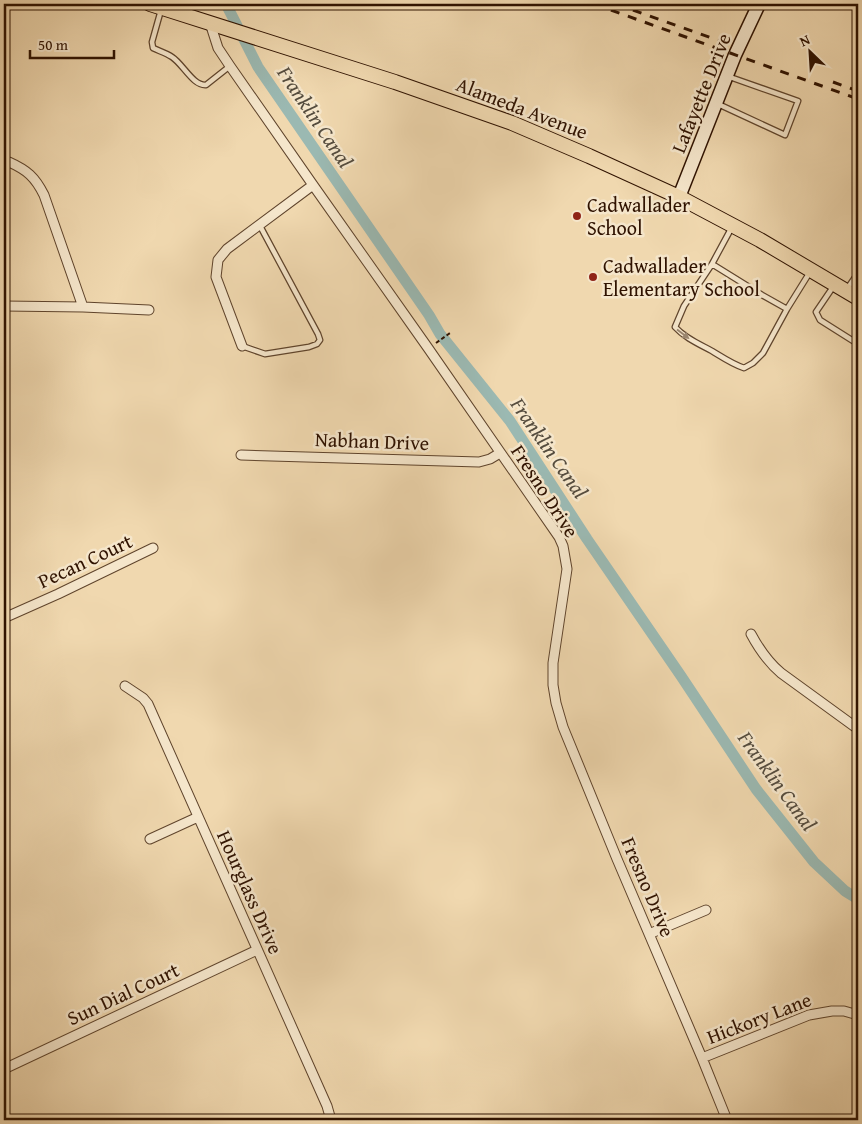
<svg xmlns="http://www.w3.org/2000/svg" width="862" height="1124" viewBox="0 0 862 1124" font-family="'Gentium Book Plus',serif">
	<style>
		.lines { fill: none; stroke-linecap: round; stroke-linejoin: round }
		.canal { stroke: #9bb9b2; stroke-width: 11 }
		.lane-casing { stroke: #5f442c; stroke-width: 7 }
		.street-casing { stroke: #5f442c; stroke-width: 11 }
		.secondary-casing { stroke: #2f1200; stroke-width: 15 }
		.primary-casing { stroke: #2f1200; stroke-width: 16 }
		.path { stroke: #2f1200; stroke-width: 2; stroke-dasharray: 4 2.5; stroke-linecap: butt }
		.lane { stroke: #f5e6cb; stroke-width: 4.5 }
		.street { stroke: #f5e6cb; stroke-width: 9 }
		.secondary { stroke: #f5e6cb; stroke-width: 12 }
		.primary { stroke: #f0d8af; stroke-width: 14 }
		.rail { stroke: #2f1200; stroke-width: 3; stroke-dasharray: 9 9; stroke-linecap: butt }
		.oneway { fill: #9c8770 }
		.poi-dot { fill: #8f2418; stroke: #f5e6cb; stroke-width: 2 }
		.labels { text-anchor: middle; stroke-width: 5; stroke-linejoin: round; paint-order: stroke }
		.street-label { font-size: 20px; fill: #2f1200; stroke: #f5e6cb }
		.poi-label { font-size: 20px; fill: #2f1200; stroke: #f5e6cb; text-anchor: start }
		.water-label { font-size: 21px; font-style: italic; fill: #554c3e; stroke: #f5e6cb }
	</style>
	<rect width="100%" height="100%" fill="#f0d8af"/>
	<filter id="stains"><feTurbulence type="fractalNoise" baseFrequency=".004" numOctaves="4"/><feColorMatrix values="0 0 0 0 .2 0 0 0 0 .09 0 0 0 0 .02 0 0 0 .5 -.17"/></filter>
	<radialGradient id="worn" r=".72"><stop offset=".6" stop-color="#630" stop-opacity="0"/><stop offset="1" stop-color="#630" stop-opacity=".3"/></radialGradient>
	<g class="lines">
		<!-- canal -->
		<path class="canal" d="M226,4L258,67L429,315L440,334L510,421L587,539L681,676L756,789L814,862L845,891L858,899"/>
		<!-- lane casing -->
		<g class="lane-casing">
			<path id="lane" d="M161,10L152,42L153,48C159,51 166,53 172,57C183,64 193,86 206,85L230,66
				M718,104L785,135L798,101L727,76
				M732,227L712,264L684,306L675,327C685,338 699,344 712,351C722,357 732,364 744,368L753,363L763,353L787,309L810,272
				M712,264L762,295L787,309
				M833,287L816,312L820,320L858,344
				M847,289L858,273
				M242,346L265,354L309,347L317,344L320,340L318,334L259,224"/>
		</g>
		<!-- street casing -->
		<g class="street-casing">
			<path id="street" d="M210,23L218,48L230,66L313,185L428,348L559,537L563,546L567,569L553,663V685L556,703L563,727L617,859L702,1058L727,1120
				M9,162C27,170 35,177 44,195L83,307
				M4,306L83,307L149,310
				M242,346L216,277L218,260L227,249L313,185
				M241,455L479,462L490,459L500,453
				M4,618L58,594L153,548
				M751,634C759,649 768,662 781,673L858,729
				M125,686L143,698L148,704L327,1106L331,1120
				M150,839L198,817
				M649,934L706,910
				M702,1058L809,1015L832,1011H844L858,1015
				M4,1069L257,950"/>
		</g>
		<!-- secondary casing -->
		<g class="secondary-casing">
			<path id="secondary" d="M679,197L735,55L759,4"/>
		</g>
		<!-- primary casing -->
		<g class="primary-casing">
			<path id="primary" d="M150,4L395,82L512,123L589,156L679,197L760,240L858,298"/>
		</g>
		<!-- path -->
		<path class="path" d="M436,343L450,333"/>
		<!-- lane -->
		<use href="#lane" class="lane"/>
		<!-- street -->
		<use href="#street" class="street"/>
		<!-- secondary -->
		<use href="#secondary" class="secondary"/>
		<!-- primary -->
		<use href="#primary" class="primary"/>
		<!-- rail -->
		<path class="rail" d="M594,4L858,99
			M616,4L734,46
			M833,82L858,91"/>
	</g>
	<!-- one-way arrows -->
	<defs><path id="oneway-solid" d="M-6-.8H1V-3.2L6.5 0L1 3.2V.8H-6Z" transform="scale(1.25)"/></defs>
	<use class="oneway" href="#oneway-solid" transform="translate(683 334) rotate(37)"/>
	<!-- markers -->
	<g class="poi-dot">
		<circle cx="577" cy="216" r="5"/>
		<circle cx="593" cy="277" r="5"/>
	</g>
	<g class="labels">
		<!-- street labels -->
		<g class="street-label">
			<text transform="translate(701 93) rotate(-68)" y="7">Lafayette Drive</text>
			<text transform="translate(522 108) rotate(21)" y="7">Alameda Avenue</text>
			<text transform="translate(372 441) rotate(2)" y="7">Nabhan Drive</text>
			<text transform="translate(545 491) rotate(57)" y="7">Fresno Drive</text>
			<text transform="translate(85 561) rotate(-25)" y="7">Pecan Court</text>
			<text transform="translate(648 887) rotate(67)" y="7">Fresno Drive</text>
			<text transform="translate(250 892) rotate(66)" y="7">Hourglass Drive</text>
			<text transform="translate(123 994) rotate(-25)" y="7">Sun Dial Court</text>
			<text transform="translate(759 1018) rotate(-21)" y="7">Hickory Lane</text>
		</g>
		<!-- poi labels -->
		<g class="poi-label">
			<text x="587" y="212">Cadwallader<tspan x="587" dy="23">School</tspan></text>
			<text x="603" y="273">Cadwallader<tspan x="603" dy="23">Elementary School</tspan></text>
		</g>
		<!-- water labels -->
		<g class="water-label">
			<text transform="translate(315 117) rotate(56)" y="7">Franklin Canal</text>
			<text transform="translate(549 448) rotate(55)" y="7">Franklin Canal</text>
			<text transform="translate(777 781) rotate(54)" y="7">Franklin Canal</text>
		</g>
	</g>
	<!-- margin -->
	<rect width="862" height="1124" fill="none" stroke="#f0d8af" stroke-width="20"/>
	<rect x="5" y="5" width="852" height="1114" fill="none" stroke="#2f1200" stroke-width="2.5"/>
	<rect x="10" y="10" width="842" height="1104" fill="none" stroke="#2f1200"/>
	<!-- north arrow -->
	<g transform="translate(810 52) rotate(335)" stroke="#f5e6cb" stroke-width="4" paint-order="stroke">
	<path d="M0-4L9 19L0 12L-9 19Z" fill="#2f1200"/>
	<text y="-8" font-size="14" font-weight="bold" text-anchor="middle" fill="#2f1200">N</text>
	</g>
	<!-- scale -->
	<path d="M30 50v8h84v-8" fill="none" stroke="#2f1200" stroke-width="2.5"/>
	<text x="38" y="50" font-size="15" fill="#2f1200" stroke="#f5e6cb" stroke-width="4" paint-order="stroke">50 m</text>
	<rect width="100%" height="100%" filter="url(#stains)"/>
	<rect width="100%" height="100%" fill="url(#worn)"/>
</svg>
